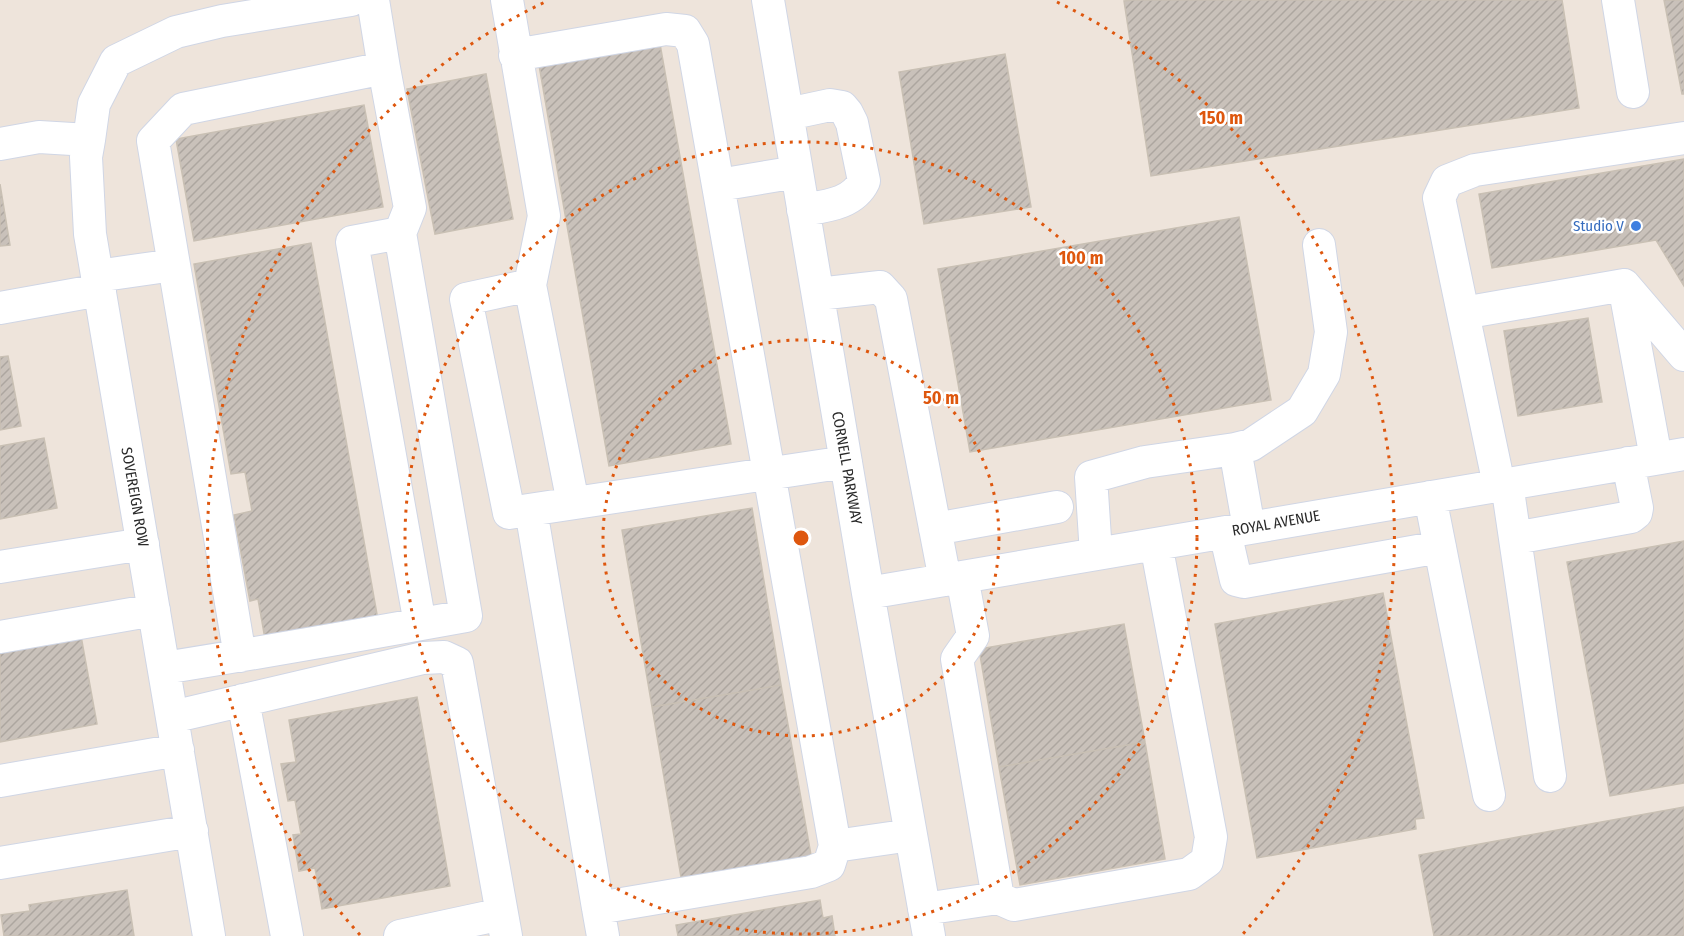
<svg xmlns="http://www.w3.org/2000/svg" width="1684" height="936" viewBox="0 0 1684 936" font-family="'Fira Sans Condensed',sans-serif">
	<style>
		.building { fill: url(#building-hatch); stroke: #c9c0b4; stroke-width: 1.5 }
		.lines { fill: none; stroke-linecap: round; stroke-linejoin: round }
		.minor-casing { stroke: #d0d6e5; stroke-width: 34 }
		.minor { stroke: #fff; stroke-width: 32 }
		.ring { fill: none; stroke: #de570e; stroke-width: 3; stroke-dasharray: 3 6 }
		.shop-dot { fill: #3f7fe0; stroke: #fff; stroke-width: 2 }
		.labels { text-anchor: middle; stroke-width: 5; stroke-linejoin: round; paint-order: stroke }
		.shop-label { font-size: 15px; fill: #366cbe; stroke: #fff; text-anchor: end }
		.street-label { font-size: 15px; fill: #2a2a2a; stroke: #fff }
		.centre { fill: #de570e; stroke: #fff; stroke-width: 3 }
		.ring-label { font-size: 18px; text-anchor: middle; font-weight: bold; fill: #de570e; stroke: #fff; stroke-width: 5; stroke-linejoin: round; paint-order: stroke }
	</style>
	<defs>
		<pattern id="building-hatch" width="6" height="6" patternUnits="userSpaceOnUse" patternTransform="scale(1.5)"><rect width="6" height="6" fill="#c9c1ba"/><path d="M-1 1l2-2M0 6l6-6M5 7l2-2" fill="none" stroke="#ada6a0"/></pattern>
	</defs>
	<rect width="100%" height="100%" fill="#eee4db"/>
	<!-- building -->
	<path class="building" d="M1133,0H1562L1579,108L1151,176L1124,1Z
		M1664,0H1684V94H1682Z
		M660,44L731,444L609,466L539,65Z
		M1005,54L1031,207L924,224L899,72Z
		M486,74L513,219L435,234L407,89Z
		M364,105L383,207L194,241L176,139Z
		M1684,159V286L1656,240L1492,268L1479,194Z
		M0,184L10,245L0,246Z
		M1239,217L1271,400L970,452L938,269Z
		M311,243L378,620L265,639L258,599L250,601L234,515L252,511L245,472L231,474L194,264Z
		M1588,318L1602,402L1518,416L1504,331Z
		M8,356L21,426L0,430V357Z
		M44,438L57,508L0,519V446Z
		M752,508L781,685L652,707L622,530Z
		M1684,541V783L1610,796L1567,562Z
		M1383,593L1424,818L1415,819L1416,829L1257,858L1215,624Z
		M1124,624L1145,742L999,767L979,649Z
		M81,636L97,724L0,742V651Z
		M781,685L812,861L682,883L652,707Z
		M417,697L450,886L322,909L315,868L299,871L293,835L301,834L295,800L288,801L281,764L296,762L289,720Z
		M1145,742L1165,859L1020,885L999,767Z
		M1684,807V936H1434L1419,855Z
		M127,890L134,936H4L1,915L30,911L29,905Z
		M820,900L823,918L832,916L835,936H678L676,925Z"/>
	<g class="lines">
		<!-- minor casing -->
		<g class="minor-casing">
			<path id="minor" d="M507,0L544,216L530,285L573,503
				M768,0L868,593L929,936
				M1618,0L1633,92
				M515,55L666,29L685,31L693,44L835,846L829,865L811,872L598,908L531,510
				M384,68L410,208L400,233
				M788,114L830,105L842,107L847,113L852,123L864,181C853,204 826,206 803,210
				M0,144L39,137L89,140
				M719,185L797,172
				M174,265L240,656
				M97,276L174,265L153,141L183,109L384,68L373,0
				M530,285L466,299L509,513L846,462
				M1624,285L1656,458
				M818,294L880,287L891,299L945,580
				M0,308L100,290
				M1463,313L1439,198L1447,181L1475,170L1684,138
				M1235,449L1249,528
				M1507,484L1550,776
				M1499,485L1463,313L1624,285L1684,355
				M1430,497L1489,795
				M935,529L1057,507
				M1225,532L1236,580L1244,582L1440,547
				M1515,538L1631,517L1636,513L1637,508L1628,463
				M1096,554L1091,477L1145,462L1235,449L1251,445L1302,411L1324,374L1331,332L1319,245
				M0,567L143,544
				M962,577L973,636L957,659L998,898L1014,905L1189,874L1207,861L1211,837L1156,544
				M868,593L1684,454
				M0,637L154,610
				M164,668C265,652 366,634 466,616L400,233L352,242L420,624
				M243,700L287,936
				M172,717L423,658L444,657L457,663L506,936
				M0,781L178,750
				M835,846L911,835
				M0,863L192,831
				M598,908L603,936
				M924,909L998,898
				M209,936L90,234L86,157L89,140L94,104L116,61L176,32L222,21L351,0
				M400,936L502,914"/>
		</g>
		<!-- minor -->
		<use href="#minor" class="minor"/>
	</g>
	<!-- distance rings -->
	<g class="ring">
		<circle cx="801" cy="538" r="198"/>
		<circle cx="801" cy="538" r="396"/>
		<path d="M360 935A594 594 0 0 1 545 2M1057 2A594 594 0 0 1 1242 935"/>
	</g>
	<!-- markers -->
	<circle class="shop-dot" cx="1636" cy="226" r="6"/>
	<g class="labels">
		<!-- shop labels -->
		<g class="shop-label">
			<text x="1624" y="231">Studio V</text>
		</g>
		<!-- street labels -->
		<g class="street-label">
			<text transform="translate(847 468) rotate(80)" y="5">CORNELL PARKWAY</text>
			<text transform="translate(135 497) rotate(80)" y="5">SOVEREIGN ROW</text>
			<text transform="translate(1276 523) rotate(-10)" y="5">ROYAL AVENUE</text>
		</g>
	</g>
	<circle cx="801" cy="538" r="9" class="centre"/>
	<g class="ring-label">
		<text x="1221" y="124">150 m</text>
		<text x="1081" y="264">100 m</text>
		<text x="941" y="404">50 m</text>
	</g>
</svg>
